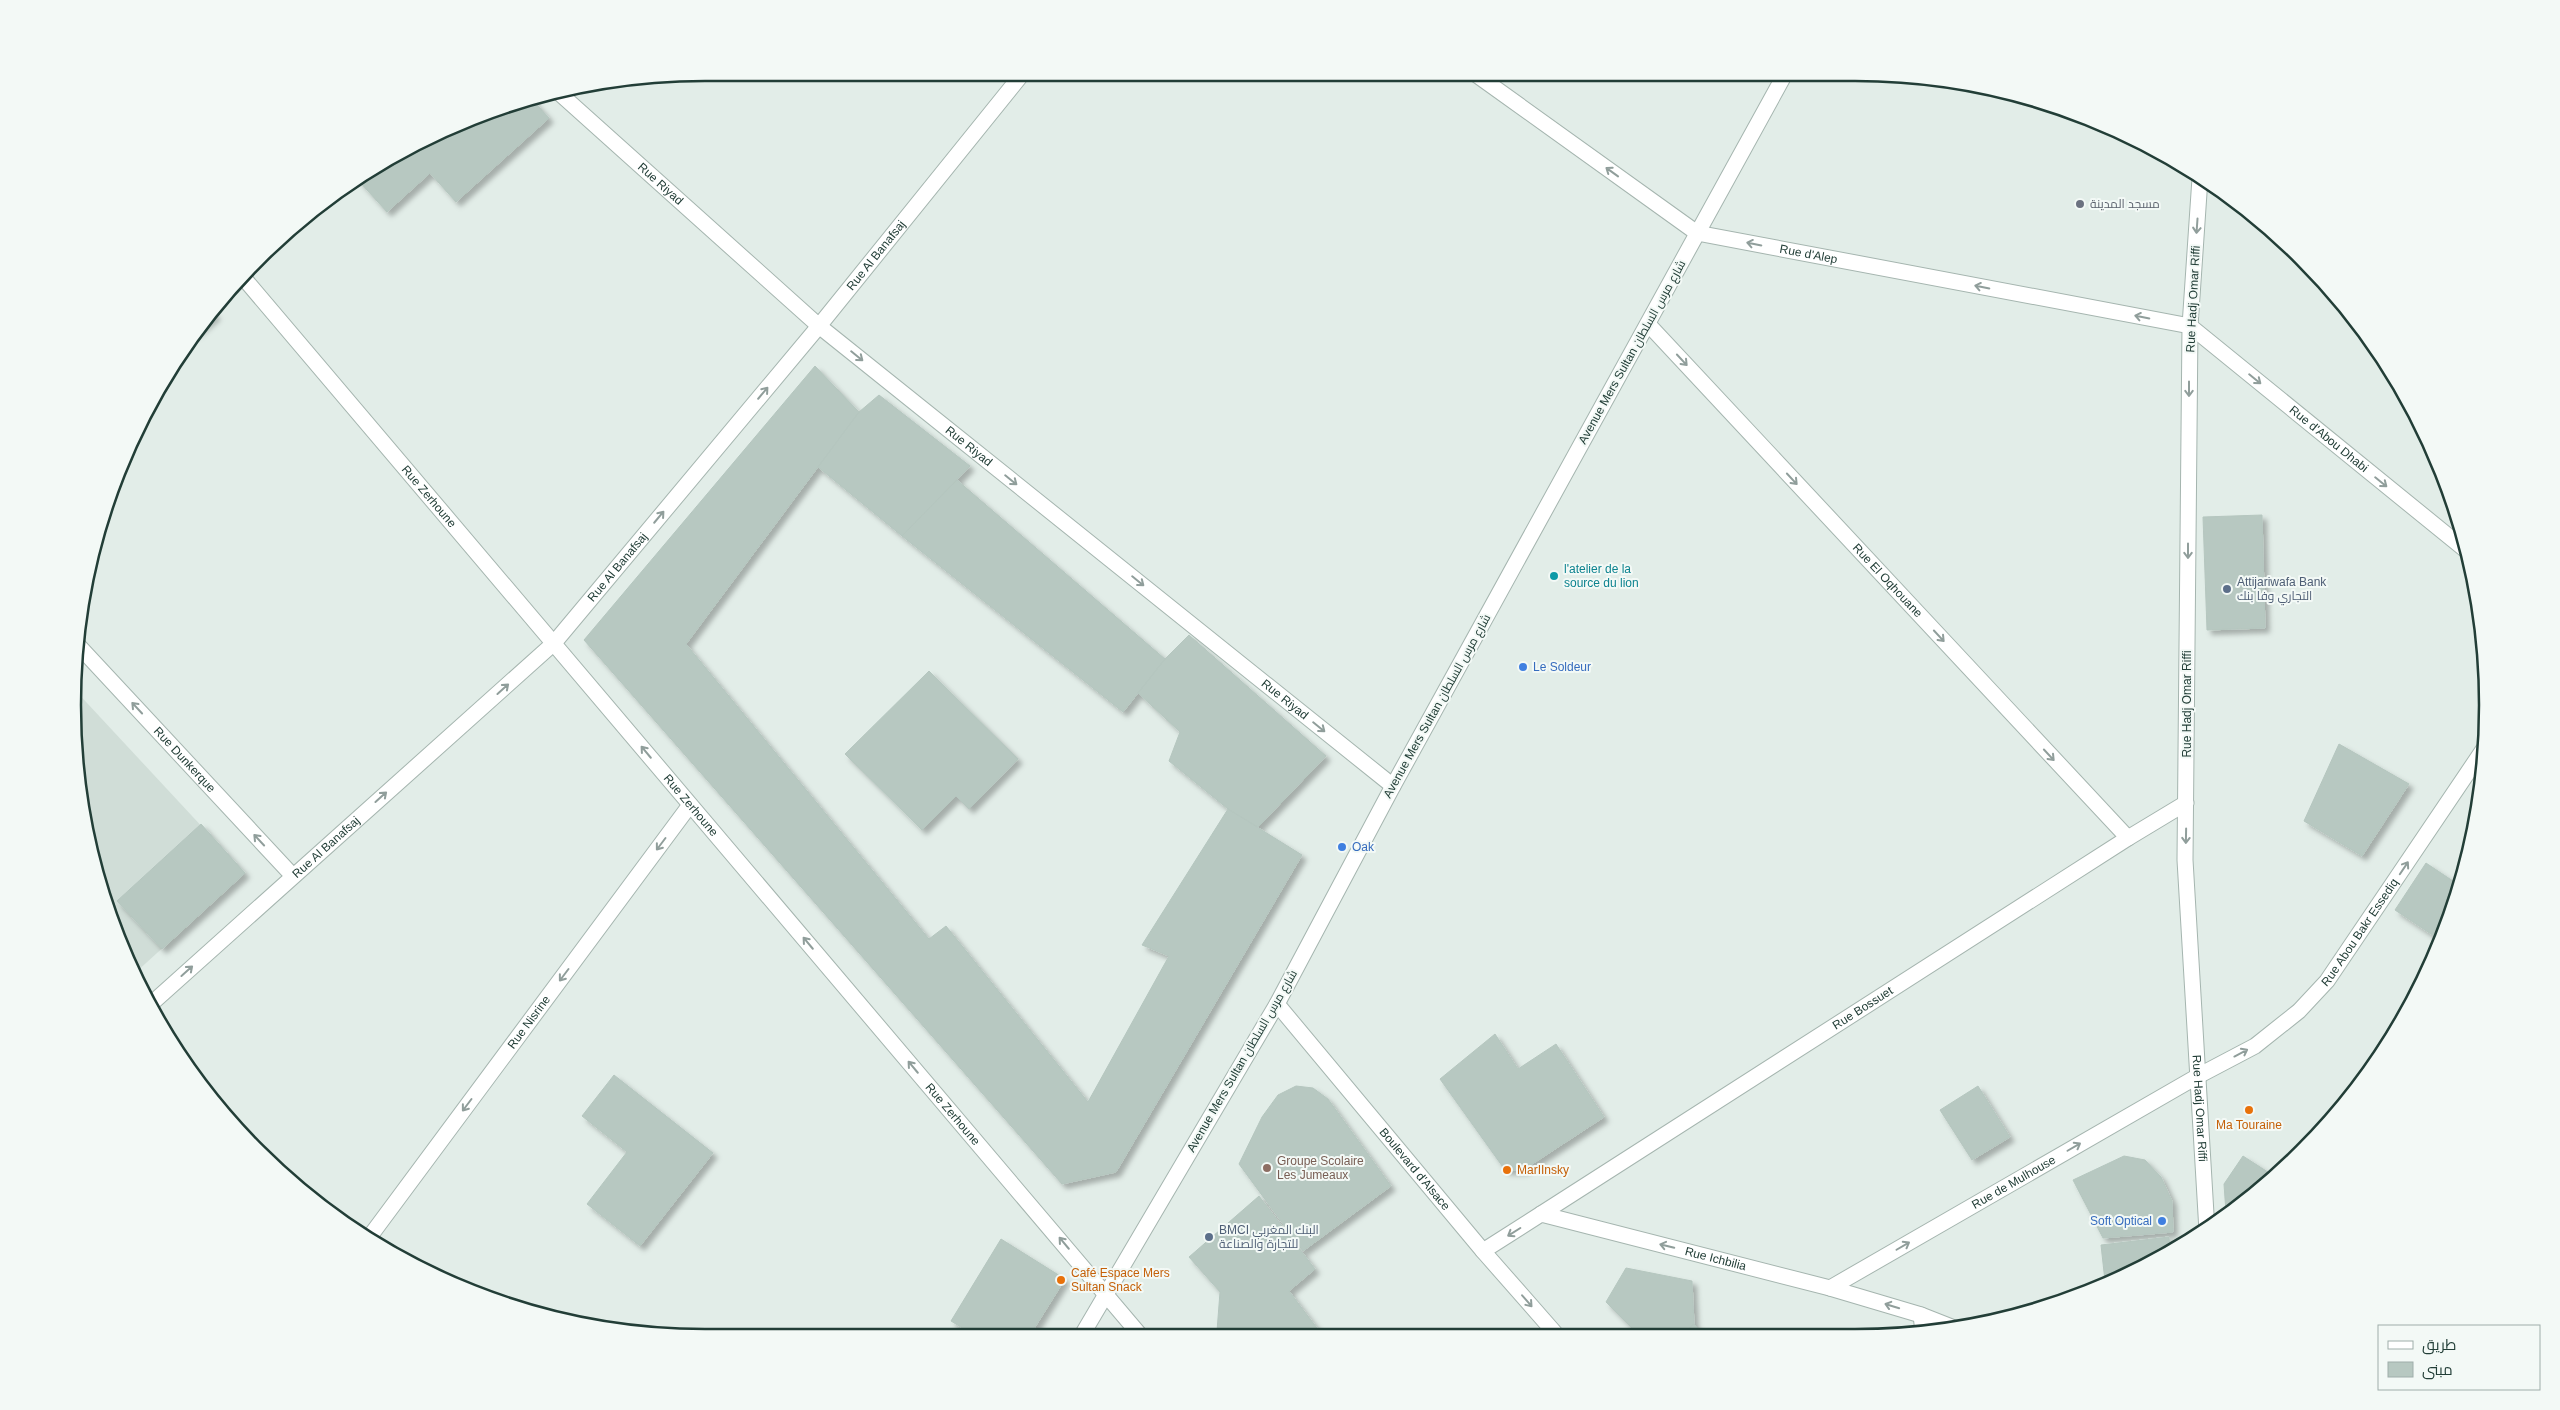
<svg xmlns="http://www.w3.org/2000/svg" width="2560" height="1410" viewBox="0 0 2560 1410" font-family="Arial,Cairo,sans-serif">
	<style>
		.built { fill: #d0ddd7 }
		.building { fill: #b7c8c1; stroke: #b5c6bf; filter: url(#shadow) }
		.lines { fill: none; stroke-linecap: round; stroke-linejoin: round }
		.minor-casing { stroke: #a5b5af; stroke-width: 17 }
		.tertiary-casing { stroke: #a5b5af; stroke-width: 17 }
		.minor { stroke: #fff; stroke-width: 15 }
		.tertiary { stroke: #fff; stroke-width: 15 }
		.oneway { stroke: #909e9b }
		.worship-dot { fill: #6b7280; stroke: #f3f9f6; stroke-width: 2 }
		.culture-dot { fill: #0f9aa8; stroke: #f3f9f6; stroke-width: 2 }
		.service-dot { fill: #5c6f8a; stroke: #f3f9f6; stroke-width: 2 }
		.shop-dot { fill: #3f7fe0; stroke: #f3f9f6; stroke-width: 2 }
		.food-dot { fill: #e8710a; stroke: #f3f9f6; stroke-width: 2 }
		.education-dot { fill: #8d6e63; stroke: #f3f9f6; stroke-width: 2 }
		.labels { text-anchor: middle; stroke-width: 4; stroke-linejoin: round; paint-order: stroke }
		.street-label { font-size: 12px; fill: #223e37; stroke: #f3f9f6 }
		.worship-label { font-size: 12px; fill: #5b616d; stroke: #f3f9f6; text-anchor: start }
		.culture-label { font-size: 12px; fill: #0d838f; stroke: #f3f9f6; text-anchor: start }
		.service-label { font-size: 12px; fill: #4e5e75; stroke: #f3f9f6; text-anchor: start }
		.shop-label { font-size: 12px; fill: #366cbe; stroke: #f3f9f6; text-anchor: start }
		.food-label { font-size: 12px; fill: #c56008; stroke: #f3f9f6; text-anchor: start }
		.education-label { font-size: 12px; fill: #785e54; stroke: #f3f9f6; text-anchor: start }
		.rim { fill: none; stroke: #223e37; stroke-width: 2.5 }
	</style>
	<defs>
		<filter id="shadow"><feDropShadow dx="4.5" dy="4.5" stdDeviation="2.5" flood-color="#0004"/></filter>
	</defs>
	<rect width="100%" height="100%" fill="#e2ede8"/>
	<!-- built -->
	<path class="built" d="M74,689L245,873L135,973L121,947L94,868L74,747Z"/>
	<!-- building -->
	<path class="building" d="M531,98L549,118L456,202L430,173L387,212L357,179L389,157L501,106Z
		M212,311L216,315L194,334Z
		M815,366L859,412L686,644L929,939L946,926L1088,1102L1169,956L1142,945L1228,809L1302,855L1116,1172L1062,1184L584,640Z
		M879,395L970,466L902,536L818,467L859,412Z
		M957,480L1165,659L1123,712L902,536Z
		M2262,515L2265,628L2207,630L2203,517Z
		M1189,635L1326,756L1258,827L1228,809L1169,761L1180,732L1138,693L1165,659Z
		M929,671L1018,759L969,809L956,796L922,830L845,754Z
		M2339,744L2409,784L2362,856L2304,821Z
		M201,824L245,873L162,949L117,901Z
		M2426,863L2459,885L2454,908L2440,940L2395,910Z
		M1495,1034L1518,1069L1556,1044L1604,1117L1523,1170H1505L1440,1079Z
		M614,1075L713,1153L640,1246L587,1204L627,1152L582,1116Z
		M1296,1086L1313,1088L1328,1099L1391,1186L1303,1251L1239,1164L1262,1117L1278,1095Z
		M1978,1086L2010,1137L1972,1160L1940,1110Z
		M2124,1156L2145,1160L2161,1177L2172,1201L2173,1232L2103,1238L2073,1180Z
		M2243,1156L2271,1174L2226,1213L2224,1184Z
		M1259,1196L1315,1269L1289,1291L1317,1328L1310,1334H1220L1217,1331L1220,1292L1189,1257Z
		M2169,1237L2170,1249L2105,1281L2101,1245Z
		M1001,1239L1065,1279L1030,1335H974L951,1321Z
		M1626,1268L1692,1281L1694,1324L1683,1333H1637L1606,1302Z
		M1694,1324L1703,1333H1683Z"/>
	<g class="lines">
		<!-- minor casing -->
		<g class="minor-casing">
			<g id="minor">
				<path id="s1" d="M1474,73L1697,233L2190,326L2468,552"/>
				<path id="s2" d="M557,91L819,326L1393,786"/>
				<path id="s3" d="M242,276L1140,1335"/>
				<path id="s4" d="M1648,324L2128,838"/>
				<path id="s5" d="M77,644L292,875"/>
				<path id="s6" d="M151,1004L554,643L819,326L1023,73"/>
				<path id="s7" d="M1277,1004L1483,1251L1555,1333"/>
				<path id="s8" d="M1541,1214L2128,838L2186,803"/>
				<path id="s9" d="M368,1239L690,805"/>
				<path id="s10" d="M1483,1251L1541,1214L1830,1288L1921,1315L1954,1328"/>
				<path id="s11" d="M1830,1288L2198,1076L2255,1046L2299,1011L2327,981L2483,750"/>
				<path d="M1921,1315L1923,1332"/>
			</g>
		</g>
		<!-- tertiary casing -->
		<g class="tertiary-casing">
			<g id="tertiary">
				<path id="s12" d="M2200,178L2190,326L2185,860L2207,1231"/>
				<path d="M1082,1335L1277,1004L1393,786L1785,74"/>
			</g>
		</g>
		<!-- minor -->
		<use href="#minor" class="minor"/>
		<!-- tertiary -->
		<use href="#tertiary" class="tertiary"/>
	</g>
	<!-- one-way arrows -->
	<defs><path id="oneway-shaft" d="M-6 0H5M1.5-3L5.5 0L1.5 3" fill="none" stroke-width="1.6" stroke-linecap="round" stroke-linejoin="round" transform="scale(1.25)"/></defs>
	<g class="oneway">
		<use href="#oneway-shaft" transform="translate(1612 172) rotate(-144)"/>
		<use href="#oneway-shaft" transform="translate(2197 226) rotate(94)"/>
		<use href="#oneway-shaft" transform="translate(1754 244) rotate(-169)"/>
		<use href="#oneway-shaft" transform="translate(1982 287) rotate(-169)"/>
		<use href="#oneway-shaft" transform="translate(2142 317) rotate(-169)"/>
		<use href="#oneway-shaft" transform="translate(857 356) rotate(39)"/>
		<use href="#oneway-shaft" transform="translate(1682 360) rotate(47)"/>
		<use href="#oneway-shaft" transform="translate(2255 379) rotate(39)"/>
		<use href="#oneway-shaft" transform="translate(2189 389) rotate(90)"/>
		<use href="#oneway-shaft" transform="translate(763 393) rotate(-50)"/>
		<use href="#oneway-shaft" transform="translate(1792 479) rotate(47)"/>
		<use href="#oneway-shaft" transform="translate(1011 480) rotate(39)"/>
		<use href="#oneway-shaft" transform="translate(2381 482) rotate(39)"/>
		<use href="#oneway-shaft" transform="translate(659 517) rotate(-50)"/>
		<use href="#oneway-shaft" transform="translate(2188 551) rotate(90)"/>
		<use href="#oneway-shaft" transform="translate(1138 581) rotate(39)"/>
		<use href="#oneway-shaft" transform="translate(1939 636) rotate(47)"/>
		<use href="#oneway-shaft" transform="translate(503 689) rotate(-42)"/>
		<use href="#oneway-shaft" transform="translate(137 708) rotate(-133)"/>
		<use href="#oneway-shaft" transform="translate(1319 727) rotate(39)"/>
		<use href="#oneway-shaft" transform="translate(646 752) rotate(-130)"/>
		<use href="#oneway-shaft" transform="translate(2049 755) rotate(47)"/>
		<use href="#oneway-shaft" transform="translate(381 797) rotate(-42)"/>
		<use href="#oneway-shaft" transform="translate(2186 836) rotate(91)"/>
		<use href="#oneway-shaft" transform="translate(259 840) rotate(-133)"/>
		<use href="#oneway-shaft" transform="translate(661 844) rotate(127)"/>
		<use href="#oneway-shaft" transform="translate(2404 868) rotate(-56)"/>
		<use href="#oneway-shaft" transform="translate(808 943) rotate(-130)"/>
		<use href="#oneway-shaft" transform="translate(187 971) rotate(-42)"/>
		<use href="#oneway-shaft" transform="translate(564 975) rotate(127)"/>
		<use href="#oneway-shaft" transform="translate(2241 1053) rotate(-28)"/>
		<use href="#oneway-shaft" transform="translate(913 1067) rotate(-130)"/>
		<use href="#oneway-shaft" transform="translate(467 1105) rotate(127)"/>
		<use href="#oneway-shaft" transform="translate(2074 1147) rotate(-30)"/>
		<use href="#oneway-shaft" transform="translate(1514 1232) rotate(148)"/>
		<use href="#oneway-shaft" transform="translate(1064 1243) rotate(-130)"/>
		<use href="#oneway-shaft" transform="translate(1667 1246) rotate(-166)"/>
		<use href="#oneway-shaft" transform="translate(1903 1246) rotate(-30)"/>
		<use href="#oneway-shaft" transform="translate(1527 1301) rotate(49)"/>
		<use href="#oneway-shaft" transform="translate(1892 1306) rotate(-163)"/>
	</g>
	<!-- markers -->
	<circle class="worship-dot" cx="2080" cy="204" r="5"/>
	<circle class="culture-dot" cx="1554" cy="576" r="5"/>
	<g class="service-dot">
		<circle cx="2227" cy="589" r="5"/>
		<circle cx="1209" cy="1237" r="5"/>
	</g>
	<g class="shop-dot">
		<circle cx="1523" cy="667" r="5"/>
		<circle cx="1342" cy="847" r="5"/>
		<circle cx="2162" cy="1221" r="5"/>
	</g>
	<g class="food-dot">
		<circle cx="2249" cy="1110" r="5"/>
		<circle cx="1507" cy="1170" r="5"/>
		<circle cx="1061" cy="1280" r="5"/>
	</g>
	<circle class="education-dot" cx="1267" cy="1168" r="5"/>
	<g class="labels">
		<!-- street labels -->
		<g class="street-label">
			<text dy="4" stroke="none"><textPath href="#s2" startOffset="139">Rue Riyad</textPath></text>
			<text dy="4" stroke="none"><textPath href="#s1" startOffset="388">Rue d'Alep</textPath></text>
			<text dy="4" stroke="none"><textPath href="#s6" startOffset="1045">Rue Al Banafsaj</textPath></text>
			<text transform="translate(2193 299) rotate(-87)" y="4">Rue Hadj Omar Riffi</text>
			<text transform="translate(1632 352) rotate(-61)" y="4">Avenue Mers Sultan شارع مرس السلطان</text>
			<text dy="4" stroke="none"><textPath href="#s1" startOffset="955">Rue d'Abou Dhabi</textPath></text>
			<text dy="4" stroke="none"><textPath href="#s2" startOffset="544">Rue Riyad</textPath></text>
			<text dy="4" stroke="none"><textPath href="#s3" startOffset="289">Rue Zerhoune</textPath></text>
			<text dy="4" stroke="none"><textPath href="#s6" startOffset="640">Rue Al Banafsaj</textPath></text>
			<text dy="4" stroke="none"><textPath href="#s4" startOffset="351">Rue El Oqhouane</textPath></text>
			<text dy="4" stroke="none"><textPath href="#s2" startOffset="949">Rue Riyad</textPath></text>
			<text transform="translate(2187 704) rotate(-90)" y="4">Rue Hadj Omar Riffi</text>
			<text transform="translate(1437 706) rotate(-61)" y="4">Avenue Mers Sultan شارع مرس السلطان</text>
			<text dy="4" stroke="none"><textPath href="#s5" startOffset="158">Rue Dunkerque</textPath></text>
			<text dy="4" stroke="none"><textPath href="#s3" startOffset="694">Rue Zerhoune</textPath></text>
			<text dy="4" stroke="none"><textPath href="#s6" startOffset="235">Rue Al Banafsaj</textPath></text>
			<text dy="4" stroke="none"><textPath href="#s11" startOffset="645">Rue Abou Bakr Essediq</textPath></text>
			<text dy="4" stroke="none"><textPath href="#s8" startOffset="382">Rue Bossuet</textPath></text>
			<text dy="4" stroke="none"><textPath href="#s9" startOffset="270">Rue Nisrine</textPath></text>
			<text transform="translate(1242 1061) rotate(-60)" y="4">Avenue Mers Sultan شارع مرس السلطان</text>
			<text dy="4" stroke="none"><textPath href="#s12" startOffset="931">Rue Hadj Omar Riffi</textPath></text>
			<text dy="4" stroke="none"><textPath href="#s3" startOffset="1099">Rue Zerhoune</textPath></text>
			<text dy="4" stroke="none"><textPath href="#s7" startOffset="215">Boulevard d'Alsace</textPath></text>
			<text dy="4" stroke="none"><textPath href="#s11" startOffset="212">Rue de Mulhouse</textPath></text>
			<text dy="4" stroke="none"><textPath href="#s10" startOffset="249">Rue Ichbilia</textPath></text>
		</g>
		<!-- worship labels -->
		<g class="worship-label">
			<text x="2090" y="208">مسجد المدينة</text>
		</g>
		<!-- culture labels -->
		<g class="culture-label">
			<text x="1564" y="573">l'atelier de la<tspan x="1564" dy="14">source du lion</tspan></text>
		</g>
		<!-- service labels -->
		<g class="service-label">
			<text x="2237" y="586">Attijariwafa Bank<tspan x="2237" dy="14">التجاري وفا بنك</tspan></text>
			<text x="1219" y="1234">BMCI البنك المغربي<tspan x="1219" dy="14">للتجارة والصناعة</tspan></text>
		</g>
		<!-- shop labels -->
		<g class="shop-label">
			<text x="1533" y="671">Le Soldeur</text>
			<text x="1352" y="851">Oak</text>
			<text x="2152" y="1225" text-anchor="end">Soft Optical</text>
		</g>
		<!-- food labels -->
		<g class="food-label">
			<text x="2249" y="1129" text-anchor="middle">Ma Touraine</text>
			<text x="1517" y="1174">MarIInsky</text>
			<text x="1071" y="1277">Café Espace Mers<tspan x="1071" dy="14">Sultan Snack</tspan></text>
		</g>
		<!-- education labels -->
		<g class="education-label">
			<text x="1277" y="1165">Groupe Scolaire<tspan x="1277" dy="14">Les Jumeaux</tspan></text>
		</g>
	</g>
	<!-- crop -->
	<path d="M0 0H2560V1410H0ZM705 81H1855A624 624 0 0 1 2479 705V705A624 624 0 0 1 1855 1329H705A624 624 0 0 1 81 705V705A624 624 0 0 1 705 81Z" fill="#f3f9f6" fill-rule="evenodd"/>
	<path class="rim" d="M705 81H1855A624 624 0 0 1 2479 705V705A624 624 0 0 1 1855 1329H705A624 624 0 0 1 81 705V705A624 624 0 0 1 705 81Z"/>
	<!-- legend -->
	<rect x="2378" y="1325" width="162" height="65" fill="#f3f9f6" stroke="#9faeaa"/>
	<rect x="2388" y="1341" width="25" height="8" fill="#ffffff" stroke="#9faeaa"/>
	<text x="2422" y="1350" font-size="15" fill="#223e37">طريق</text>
	<rect x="2388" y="1362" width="25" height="15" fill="#b7c8c1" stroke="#9faeaa"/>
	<text x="2422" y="1375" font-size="15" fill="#223e37">مبنى</text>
</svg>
